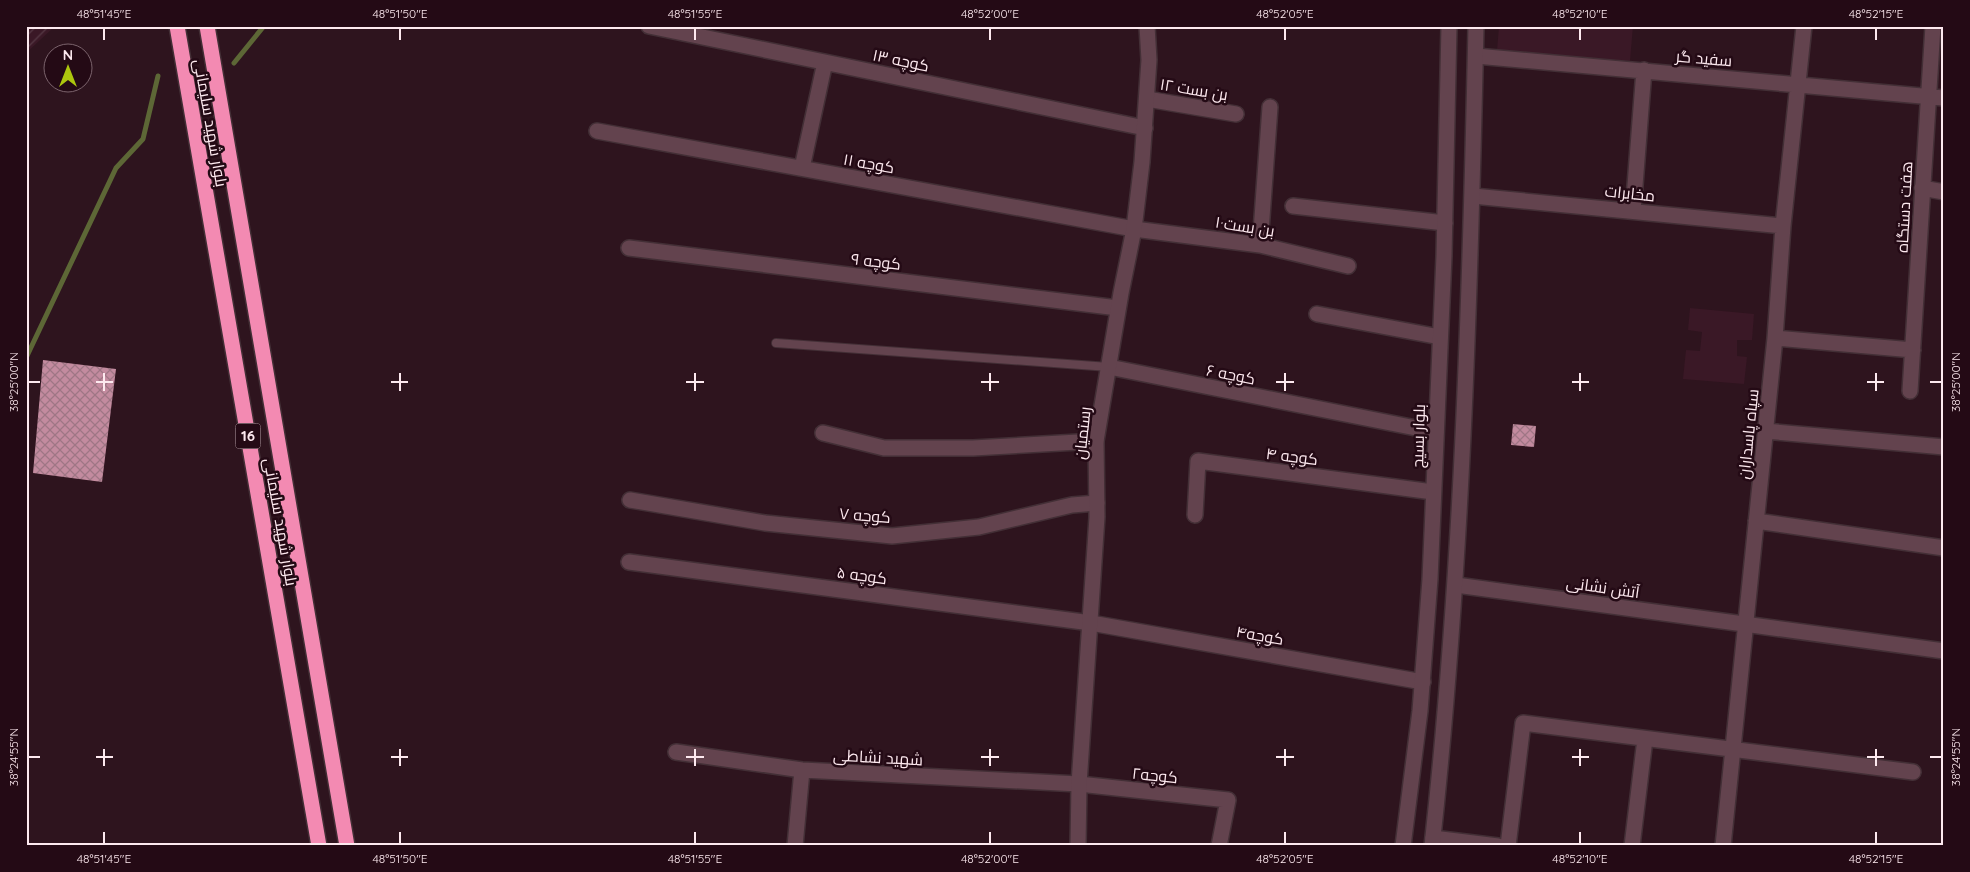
<svg xmlns="http://www.w3.org/2000/svg" width="1970" height="872" viewBox="0 0 1970 872" font-family="Quicksand,Cairo,sans-serif">
	<style>
		.built { fill: #3a1826 }
		.industrial { fill: url(#industrial-furrows) }
		.lines { fill: none; stroke-linecap: round; stroke-linejoin: round }
		.stream { stroke: #5d6736; stroke-width: 5 }
		.building { fill: url(#building-cross-hatch) }
		.lane-casing { stroke: #432f36; stroke-width: 10 }
		.street-casing { stroke: #432f36; stroke-width: 18 }
		.secondary-casing { stroke: #432f36; stroke-width: 18 }
		.highway-casing { stroke: #432f36; stroke-width: 18 }
		.lane { stroke: #63434e; stroke-width: 8 }
		.street { stroke: #63434e; stroke-width: 15 }
		.secondary { stroke: #63434e; stroke-width: 15 }
		.highway { stroke: #f38ab2; stroke-width: 15 }
		.ticks { fill: none; stroke: #fde9ef; stroke-width: 2 }
		.labels { text-anchor: middle; stroke-width: 5; stroke-linejoin: round; paint-order: stroke }
		.shield { fill: #240a15; stroke: #bca6ae; stroke-width: 1 }
		.shield-label { font-size: 15px; font-weight: bold; fill: #fde9ef }
		.street-label { font-size: 16px; fill: #fde9ef; stroke: #240a15 }
		.neatline { fill: none; stroke: #fde9ef; stroke-width: 2 }
		.ticks-label { font-size: 12px; text-anchor: middle; fill: #fde9ef }
	</style>
	<defs>
		<pattern id="industrial-furrows" width="10" height="10" patternUnits="userSpaceOnUse" patternTransform="scale(1.25)"><rect width="10" height="10" fill="#3a1826"/><path d="M-1 1l2-2M0 10L10 0M9 11l2-2" fill="none" stroke="#573a46"/></pattern>
		<pattern id="building-cross-hatch" width="8" height="8" patternUnits="userSpaceOnUse" patternTransform="scale(1.25)"><rect width="8" height="8" fill="#c38b9f"/><path d="M0 0l8 8M0 8l8-8" fill="none" stroke="#9f7685"/></pattern>
	</defs>
	<rect width="100%" height="100%" fill="#2e141e"/>
	<!-- built -->
	<path class="built" d="M1499,26H1633L1630,61L1497,51Z
		M1690,308L1754,314L1752,340H1737V356L1747,357L1744,384L1683,379L1686,350L1700,351L1702,332L1688,330Z"/>
	<!-- industrial -->
	<path class="industrial" d="M26,26H55L26,53Z"/>
	<g class="lines">
		<!-- stream -->
		<path class="stream" d="M234,63L264,26
			M26,358L116,168L143,139L158,76"/>
	</g>
	<!-- building -->
	<path class="building" d="M43,360L116,369L102,482L33,473Z
		M1513,424L1536,426L1534,447L1511,445Z"/>
	<g class="lines">
		<!-- lane casing -->
		<g class="lane-casing">
			<path id="lane" d="M776,343L1109,367"/>
		</g>
		<!-- street casing -->
		<g class="street-casing">
			<path id="street" d="M649,26L1145,128
				M1476,56L1944,98
				M1147,99L1236,114
				M597,131L1134,229L1260,245L1348,266
				M802,168L825,62
				M1922,188L1944,192
				M1473,196L1783,226
				M1293,206L1445,223
				M1633,211L1644,70
				M1260,245L1270,107
				M629,248L1118,308
				M1317,314L1440,337
				M1775,338L1913,350
				M1109,367L1436,432
				M1910,391L1933,26
				M1765,431L1944,447
				M823,433L884,448H973L1096,441
				M630,500L765,523L892,536L979,527L1072,505L1097,503
				M1195,515L1198,461L1433,492
				M1756,521L1944,548
				M629,562L1091,623L1423,682
				M1456,585L1944,651
				M676,752L802,770L1079,784L1228,800L1219,846
				M1433,838L1498,846
				M795,846L802,770
				M1508,846L1523,723L1913,772
				M1632,846L1645,739
				M1723,846L1775,338L1783,226L1804,26"/>
		</g>
		<!-- secondary casing -->
		<g class="secondary-casing">
			<path id="secondary" d="M1078,846L1079,784L1097,517L1096,441L1121,293L1134,229L1142,162L1149,60L1147,26
				M1403,846L1420,711L1430,579L1444,256L1449,26
				M1432,846C1462,573 1470,300 1476,26"/>
		</g>
		<!-- highway casing -->
		<g class="highway-casing">
			<path id="highway" d="M177,26L319,846
				M207,26L347,846"/>
		</g>
		<!-- lane -->
		<use href="#lane" class="lane"/>
		<!-- street -->
		<use href="#street" class="street"/>
		<!-- secondary -->
		<use href="#secondary" class="secondary"/>
		<!-- highway -->
		<use href="#highway" class="highway"/>
	</g>
	<!-- ticks -->
	<path class="ticks" d="M104,28V40M400,28V40M695,28V40M990,28V40M1285,28V40M1580,28V40M1876,28V40M104,373V391M400,373V391M695,373V391M990,373V391M1285,373V391M1580,373V391M1876,373V391M28,382H40M96,382H113M391,382H408M686,382H704M981,382H999M1276,382H1294M1572,382H1589M1867,382H1884M1930,382H1942M104,749V766M400,749V766M695,749V766M990,749V766M1285,749V766M1580,749V766M1876,749V766M28,757H40M96,757H113M391,757H408M686,757H704M981,757H999M1276,757H1294M1572,757H1589M1867,757H1884M1930,757H1942M104,832V844M400,832V844M695,832V844M990,832V844M1285,832V844M1580,832V844M1876,832V844"/>
	<g class="labels">
		<!-- shield labels -->
		<rect class="shield" x="235.5" y="423.5" width="25" height="25" rx="4"/>
		<g class="shield-label">
			<text x="248" y="441">16</text>
		</g>
		<!-- street labels -->
		<g class="street-label">
			<text transform="translate(1704 58) rotate(5)" y="6">سفید گر</text>
			<text transform="translate(901 60) rotate(12)" y="6">کوچه ۱۳</text>
			<text transform="translate(1194 89) rotate(9)" y="6">بن بست ۱۲</text>
			<text transform="translate(211 123) rotate(80)" y="6">بلوار شهید سلیمانی</text>
			<text transform="translate(869 163) rotate(10)" y="6">کوچه ۱۱</text>
			<text transform="translate(1630 193) rotate(6)" y="6">مخابرات</text>
			<text transform="translate(1904 207) rotate(-87)" y="6">هفت دستگاه</text>
			<text transform="translate(1245 226) rotate(9)" y="6">بن بست۱۰</text>
			<text transform="translate(876 261) rotate(7)" y="6">کوچه ۹</text>
			<text transform="translate(1231 374) rotate(11)" y="6">کوچه ۶</text>
			<text transform="translate(1082 433) rotate(-84)" y="6">رستمیان</text>
			<text transform="translate(1748 434) rotate(-84)" y="6">سپاه پاسداران</text>
			<text transform="translate(1418 436) rotate(-88)" y="6">بلوار بسیج</text>
			<text transform="translate(1292 456) rotate(7)" y="6">کوچه ۴</text>
			<text transform="translate(865 515) rotate(5)" y="6">کوچه ۷</text>
			<text transform="translate(281 522) rotate(80)" y="6">بلوار شهید سلیمانی</text>
			<text transform="translate(862 575) rotate(8)" y="6">کوچه ۵</text>
			<text transform="translate(1603 587) rotate(8)" y="6">آتش نشانی</text>
			<text transform="translate(1260 635) rotate(10)" y="6">کوچه۴</text>
			<text transform="translate(878 757) rotate(3)" y="6">شهید نشاطی</text>
			<text transform="translate(1155 775) rotate(6)" y="6">کوچه۲</text>
		</g>
	</g>
	<!-- border -->
	<rect width="1970" height="872" fill="none" stroke="#240a15" stroke-width="55"/>
	<!-- north arrow -->
	<g transform="translate(68 68)"><circle r="24" fill="#240a15" stroke="#7b636c"/>
	<path d="M0-4L9 19L0 12L-9 19Z" fill="#adc60e"/>
	<text y="-8" font-size="14" font-weight="bold" text-anchor="middle" fill="#fde9ef">N</text>
	</g>
	<rect x="28" y="28" width="1914" height="816" class="neatline"/>
	<g class="ticks-label">
		<text x="104" y="18">48°51'45"E</text>
		<text x="400" y="18">48°51'50"E</text>
		<text x="695" y="18">48°51'55"E</text>
		<text x="990" y="18">48°52'00"E</text>
		<text x="1285" y="18">48°52'05"E</text>
		<text x="1580" y="18">48°52'10"E</text>
		<text x="1876" y="18">48°52'15"E</text>
		<text transform="translate(14 382) rotate(-90)" y="4">38°25'00"N</text>
		<text transform="translate(1956 382) rotate(-90)" y="4">38°25'00"N</text>
		<text transform="translate(14 757) rotate(-90)" y="4">38°24'55"N</text>
		<text transform="translate(1956 757) rotate(-90)" y="4">38°24'55"N</text>
		<text x="104" y="863">48°51'45"E</text>
		<text x="400" y="863">48°51'50"E</text>
		<text x="695" y="863">48°51'55"E</text>
		<text x="990" y="863">48°52'00"E</text>
		<text x="1285" y="863">48°52'05"E</text>
		<text x="1580" y="863">48°52'10"E</text>
		<text x="1876" y="863">48°52'15"E</text>
	</g>
</svg>
